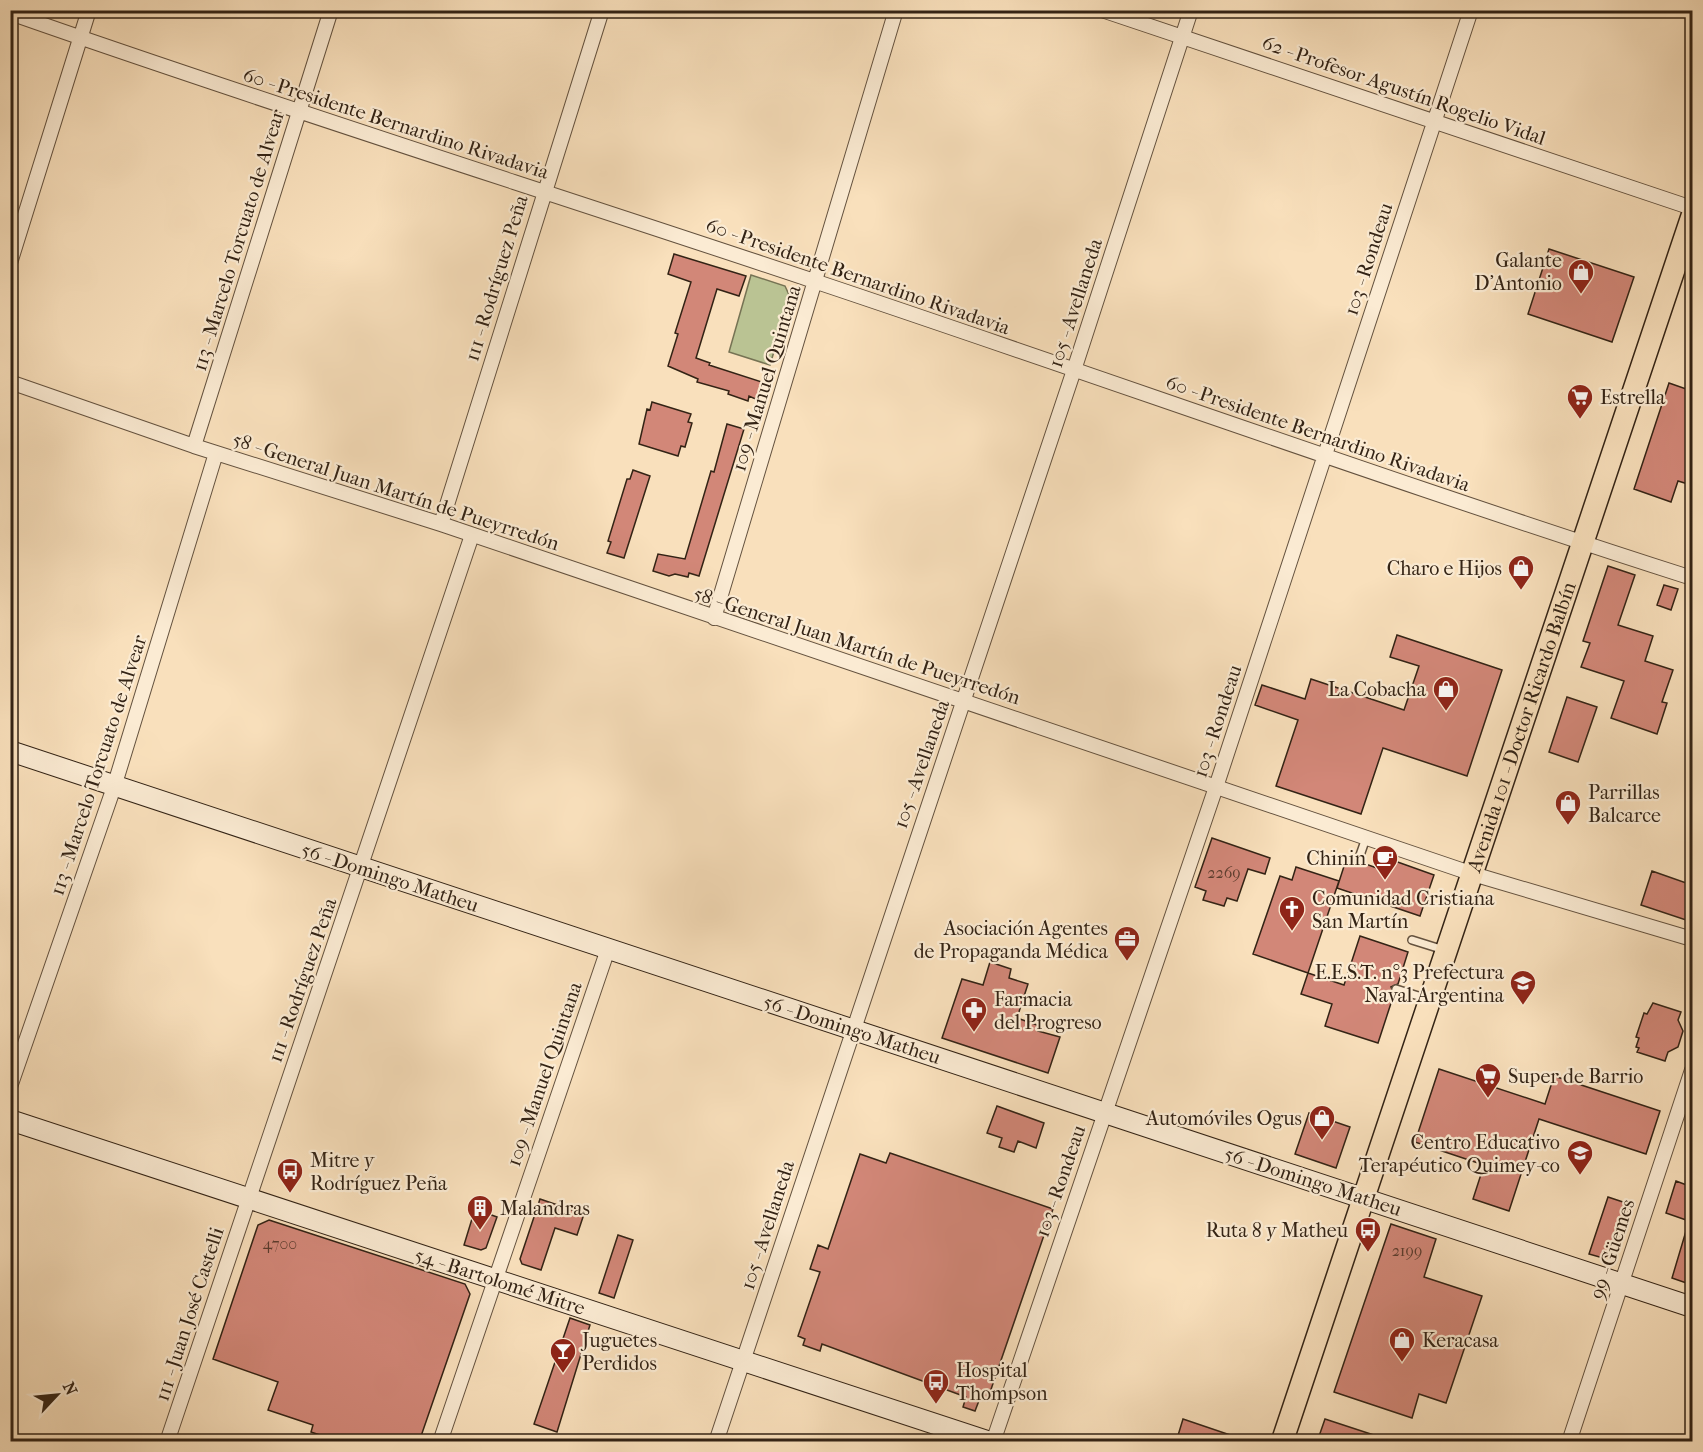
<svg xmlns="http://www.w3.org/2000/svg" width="1703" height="1452" viewBox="0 0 1703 1452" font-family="'IM FELL French Canon',serif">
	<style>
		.green { fill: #bac393; stroke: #767354; stroke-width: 1.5 }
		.building { fill: #d28778; stroke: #332315; stroke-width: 1.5 }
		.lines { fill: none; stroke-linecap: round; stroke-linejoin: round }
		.lane-casing { stroke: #64523f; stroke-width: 10 }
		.street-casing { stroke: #64523f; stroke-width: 16 }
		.secondary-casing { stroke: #332315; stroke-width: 22 }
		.primary-casing { stroke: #332315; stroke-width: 24 }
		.lane { stroke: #fbebd3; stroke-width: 7 }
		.street { stroke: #fbebd3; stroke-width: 14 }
		.secondary { stroke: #fbebd3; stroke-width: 20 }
		.primary { stroke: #f9e0bc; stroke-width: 21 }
		.labels { text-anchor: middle; stroke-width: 4.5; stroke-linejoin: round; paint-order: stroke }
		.number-label { font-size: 16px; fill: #5b3c2e }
		.street-label { font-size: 20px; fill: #332315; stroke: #fbebd3 }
		.poi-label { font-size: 20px; fill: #332315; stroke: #fbebd3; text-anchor: start }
	</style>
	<rect width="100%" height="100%" fill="#f9e0bc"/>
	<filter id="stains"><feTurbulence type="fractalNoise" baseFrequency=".00333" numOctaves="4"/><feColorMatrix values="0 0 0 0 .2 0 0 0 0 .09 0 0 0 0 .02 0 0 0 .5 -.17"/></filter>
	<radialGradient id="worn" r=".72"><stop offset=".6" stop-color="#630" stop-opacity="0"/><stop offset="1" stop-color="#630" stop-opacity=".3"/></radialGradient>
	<!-- green -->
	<path class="green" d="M751,275L785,286L790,297L770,365L729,352Z"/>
	<!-- building -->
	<path class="building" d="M1549,249L1634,277L1612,342L1528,314Z
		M674,254L746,276L739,296L717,289L696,358L710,363L709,365L765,383L760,401L749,396L748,401L728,394L729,391L697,382L698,379L668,366L678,334L675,333L691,282L668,274Z
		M1669,383L1692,391V471L1688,484L1678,481L1671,502L1634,489Z
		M652,402L691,414L688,422L692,423L685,447L681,446L678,456L639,444L647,409L650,410Z
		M727,424L744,429L699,576L689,573L688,577L675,574L669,576L653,571L658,554L685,559L711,471L714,472Z
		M633,470L650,476L624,558L607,553L611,542L608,541L627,479H630Z
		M1608,566L1635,575L1618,625L1653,636L1645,661L1673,670L1662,702L1667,703L1657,734L1611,718L1624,681L1581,667L1590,643L1583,641Z
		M1664,585L1678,589L1671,610L1657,605Z
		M1397,635L1502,670L1467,776L1383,748L1361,814L1276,786L1298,720L1255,705L1262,685L1305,699L1311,679L1404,710L1419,666L1390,657Z
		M1567,697L1597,707L1578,762L1549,752Z
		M1212,838L1270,858L1265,874L1248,869L1237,901L1227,898L1224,906L1203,900L1206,891L1195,887Z
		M1347,857L1353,859L1357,866L1363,863L1388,872L1392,860L1434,875L1420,916L1337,888Z
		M1296,867L1339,881L1308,973L1253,954L1280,876L1292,880Z
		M1652,871L1692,885V922L1641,905Z
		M1360,936L1408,952L1398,984L1391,987L1394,994L1378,1043L1325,1026L1332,1004L1301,994L1308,973L1344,985Z
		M990,962L1011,969L1009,978L1028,984L1017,1018L1040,1026L1038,1031L1060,1037L1048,1073L942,1038L962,979L983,985Z
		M1653,1003L1681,1012L1678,1020L1683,1031L1678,1047L1668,1052L1665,1061L1637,1052L1639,1048L1636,1047L1639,1038L1636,1037L1644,1013L1647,1014Z
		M1439,1069L1545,1104L1554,1076L1660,1111L1646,1154L1539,1119L1509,1211L1473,1199L1484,1165L1415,1142Z
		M997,1106L1044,1123L1036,1148L1018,1141L1014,1152L999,1147L1002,1138L987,1133Z
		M1309,1113L1350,1127L1336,1168L1295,1154Z
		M890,1153L1053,1209L987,1401L980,1398L975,1411L963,1407L966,1397L822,1344L820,1351L803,1345L805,1339L798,1336L820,1272L810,1269L818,1245L828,1249L860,1154L886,1163Z
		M1676,1181L1692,1187V1285L1672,1278L1689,1221L1666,1213Z
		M1608,1197L1629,1204L1613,1253L1603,1258L1589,1254Z
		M540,1199L584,1214L577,1235L555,1228L541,1270L522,1264L520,1259Z
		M475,1209L497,1217L486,1248L481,1250L464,1245Z
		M269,1220L465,1284L470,1294L419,1442H340L311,1432L313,1425L268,1410L278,1382L213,1359L258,1225Z
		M1391,1224L1436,1239L1424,1277L1482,1296L1446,1403L1419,1394L1412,1418L1334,1392Z
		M618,1235L633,1240L614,1298L599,1293Z
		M570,1318L590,1325L557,1432L534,1424Z
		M1183,1419L1242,1439L1241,1442H1176Z
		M1325,1419L1386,1439L1385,1442H1317Z"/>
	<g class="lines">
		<!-- lane casing -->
		<g class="lane-casing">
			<path id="lane" d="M1358,861L1366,838
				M1412,940L1444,950
				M1396,989L1428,999"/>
		</g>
		<!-- street casing -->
		<g class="street-casing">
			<path id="street" d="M1102,10L1692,208
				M10,13C277,107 546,191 814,281C1107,379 1398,484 1692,578
				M10,263L89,10
				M10,382L194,446L441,524L1473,874L1692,939
				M194,446L331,10
				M441,524L602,10
				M714,618L896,10
				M10,1087L114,787L216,453
				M167,1442L472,535
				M440,1442L608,949
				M716,1442L1074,370L1191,10
				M993,1442L1216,787L1471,10
				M1569,1442L1692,1070"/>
		</g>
		<!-- secondary casing -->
		<g class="secondary-casing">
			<path id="secondary" d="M10,751L1692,1307
				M10,1120L990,1442"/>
		</g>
		<!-- primary casing -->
		<g class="primary-casing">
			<g id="primary">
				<path id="s1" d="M1282,1442L1692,216"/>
			</g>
		</g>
		<!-- lane -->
		<use href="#lane" class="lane"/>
		<!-- street -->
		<use href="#street" class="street"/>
		<!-- secondary -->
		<use href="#secondary" class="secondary"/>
		<!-- primary -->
		<use href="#primary" class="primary"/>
	</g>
	<!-- icons -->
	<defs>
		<g id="shop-pin" transform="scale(1.35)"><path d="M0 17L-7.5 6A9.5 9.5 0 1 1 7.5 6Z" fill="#8f2418" stroke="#fbebd3"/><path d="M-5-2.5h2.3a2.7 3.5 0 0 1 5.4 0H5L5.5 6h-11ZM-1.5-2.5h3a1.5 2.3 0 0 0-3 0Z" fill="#fff"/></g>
		<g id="supermarket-pin" transform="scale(1.35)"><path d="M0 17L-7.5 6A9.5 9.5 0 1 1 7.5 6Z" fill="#8f2418" stroke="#fbebd3"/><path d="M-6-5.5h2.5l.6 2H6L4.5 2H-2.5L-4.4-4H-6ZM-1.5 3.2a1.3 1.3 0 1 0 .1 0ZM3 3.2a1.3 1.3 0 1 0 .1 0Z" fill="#fff"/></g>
		<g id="cafe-pin" transform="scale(1.35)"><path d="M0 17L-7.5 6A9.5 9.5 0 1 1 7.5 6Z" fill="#8f2418" stroke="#fbebd3"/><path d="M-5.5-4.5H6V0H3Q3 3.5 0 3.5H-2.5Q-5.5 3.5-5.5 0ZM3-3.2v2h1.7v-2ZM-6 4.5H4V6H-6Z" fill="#fff"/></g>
		<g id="church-pin" transform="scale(1.35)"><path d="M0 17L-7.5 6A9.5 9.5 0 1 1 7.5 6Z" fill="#8f2418" stroke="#fbebd3"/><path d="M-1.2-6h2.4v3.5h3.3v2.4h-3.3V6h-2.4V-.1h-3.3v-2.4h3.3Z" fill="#fff"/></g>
		<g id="office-pin" transform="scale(1.35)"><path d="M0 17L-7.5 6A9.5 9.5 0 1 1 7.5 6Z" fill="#8f2418" stroke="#fbebd3"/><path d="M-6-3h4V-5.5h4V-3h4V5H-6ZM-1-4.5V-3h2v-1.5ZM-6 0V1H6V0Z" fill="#fff"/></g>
		<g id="school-pin" transform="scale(1.35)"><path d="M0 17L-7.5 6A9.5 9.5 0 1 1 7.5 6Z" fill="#8f2418" stroke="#fbebd3"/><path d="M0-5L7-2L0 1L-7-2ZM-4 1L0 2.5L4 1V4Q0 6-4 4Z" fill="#fff"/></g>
		<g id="pharmacy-pin" transform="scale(1.35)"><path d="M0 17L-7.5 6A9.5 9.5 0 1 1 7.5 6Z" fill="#8f2418" stroke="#fbebd3"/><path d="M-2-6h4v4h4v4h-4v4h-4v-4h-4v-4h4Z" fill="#fff"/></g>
		<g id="bus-pin" transform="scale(1.35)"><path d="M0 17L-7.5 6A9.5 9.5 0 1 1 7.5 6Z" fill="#8f2418" stroke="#fbebd3"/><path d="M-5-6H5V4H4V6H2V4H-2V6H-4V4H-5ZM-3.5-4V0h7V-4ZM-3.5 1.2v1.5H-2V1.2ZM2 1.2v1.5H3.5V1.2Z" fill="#fff"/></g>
		<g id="building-pin" transform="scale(1.35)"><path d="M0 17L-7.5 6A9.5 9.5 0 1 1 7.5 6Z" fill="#8f2418" stroke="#fbebd3"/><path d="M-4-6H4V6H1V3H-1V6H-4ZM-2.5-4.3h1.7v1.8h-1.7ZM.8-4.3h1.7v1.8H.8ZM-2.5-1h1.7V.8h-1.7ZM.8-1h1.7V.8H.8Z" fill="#fff"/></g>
		<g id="bar-pin" transform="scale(1.35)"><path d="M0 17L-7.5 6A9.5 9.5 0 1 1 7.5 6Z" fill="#8f2418" stroke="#fbebd3"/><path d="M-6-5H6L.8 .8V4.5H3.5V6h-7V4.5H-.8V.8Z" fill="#fff"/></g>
	</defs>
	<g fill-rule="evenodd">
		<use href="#shop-pin" x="1581" y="272"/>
		<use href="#supermarket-pin" x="1580" y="397"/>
		<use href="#shop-pin" x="1521" y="568"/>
		<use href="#shop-pin" x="1446" y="689"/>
		<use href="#shop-pin" x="1568" y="803"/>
		<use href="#cafe-pin" x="1385" y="858"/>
		<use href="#church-pin" x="1292" y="909"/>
		<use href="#office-pin" x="1127" y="939"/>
		<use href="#school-pin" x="1523" y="983"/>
		<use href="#pharmacy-pin" x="974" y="1010"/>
		<use href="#supermarket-pin" x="1488" y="1076"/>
		<use href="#shop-pin" x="1322" y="1118"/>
		<use href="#school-pin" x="1580" y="1153"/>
		<use href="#bus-pin" x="290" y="1171"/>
		<use href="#building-pin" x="480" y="1208"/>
		<use href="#bus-pin" x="1368" y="1230"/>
		<use href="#shop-pin" x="1402" y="1340"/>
		<use href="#bar-pin" x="563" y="1351"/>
		<use href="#bus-pin" x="936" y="1382"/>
	</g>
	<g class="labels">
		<!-- number labels -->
		<g class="number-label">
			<text x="1224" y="878">2269</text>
			<text x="280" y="1249">4700</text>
			<text x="1407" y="1256">2199</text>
		</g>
		<!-- street labels -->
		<g class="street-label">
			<text transform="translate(1404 90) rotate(19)" y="7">62 - Profesor Agustín Rogelio Vidal</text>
			<text transform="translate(396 123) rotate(18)" y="7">60 - Presidente Bernardino Rivadavia</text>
			<text transform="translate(238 240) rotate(-73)" y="7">113 - Marcelo Torcuato de Alvear</text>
			<text transform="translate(1368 259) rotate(-72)" y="7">103 - Rondeau</text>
			<text transform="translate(858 276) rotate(19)" y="7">60 - Presidente Bernardino Rivadavia</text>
			<text transform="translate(496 278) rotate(-73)" y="7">111 - Rodríguez Peña</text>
			<text transform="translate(1075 303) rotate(-72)" y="7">105 - Avellaneda</text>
			<text transform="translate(766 378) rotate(-73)" y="7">109 - Manuel Quintana</text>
			<text transform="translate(1318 433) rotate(19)" y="7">60 - Presidente Bernardino Rivadavia</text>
			<text transform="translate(396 491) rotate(18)" y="7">58 - General Juan Martín de Pueyrredón</text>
			<text transform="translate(857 645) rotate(18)" y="7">58 - General Juan Martín de Pueyrredón</text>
			<text transform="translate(1217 721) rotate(-72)" y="7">103 - Rondeau</text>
			<text dy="7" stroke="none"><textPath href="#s1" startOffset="754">Avenida 101 - Doctor Ricardo Balbín</textPath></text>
			<text transform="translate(921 764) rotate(-71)" y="7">105 - Avellaneda</text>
			<text transform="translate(98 765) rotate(-72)" y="7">113 - Marcelo Torcuato de Alvear</text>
			<text transform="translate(390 877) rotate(18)" y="7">56 - Domingo Matheu</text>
			<text transform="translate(302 980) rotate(-71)" y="7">111 - Rodríguez Peña</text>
			<text transform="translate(852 1029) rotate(18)" y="7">56 - Domingo Matheu</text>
			<text transform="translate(544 1074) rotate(-71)" y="7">109 - Manuel Quintana</text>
			<text transform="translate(1060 1181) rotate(-71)" y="7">103 - Rondeau</text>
			<text transform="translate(1313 1181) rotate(18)" y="7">56 - Domingo Matheu</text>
			<text transform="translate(767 1225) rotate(-72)" y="7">105 - Avellaneda</text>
			<text transform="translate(1612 1249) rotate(-72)" y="7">99 - Güemes</text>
			<text transform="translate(500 1281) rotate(18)" y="7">54 - Bartolomé Mitre</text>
			<text transform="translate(189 1314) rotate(-72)" y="7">111 - Juan José Castelli</text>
		</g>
		<!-- poi labels -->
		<g class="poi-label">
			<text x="1562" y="267" text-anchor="end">Galante<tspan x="1562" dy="23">D'Antonio</tspan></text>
			<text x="1600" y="404">Estrella</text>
			<text x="1502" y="575" text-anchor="end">Charo e Hijos</text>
			<text x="1426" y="696" text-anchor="end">La Cobacha</text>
			<text x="1588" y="799">Parrillas<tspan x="1588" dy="23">Balcarce</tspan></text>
			<text x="1366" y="865" text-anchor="end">Chinin</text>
			<text x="1312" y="905">Comunidad Cristiana<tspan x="1312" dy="23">San Martín</tspan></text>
			<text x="1108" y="935" text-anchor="end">Asociación Agentes<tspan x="1108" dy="23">de Propaganda Médica</tspan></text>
			<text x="1504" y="979" text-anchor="end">E.E.S.T. n°3 Prefectura<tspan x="1504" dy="23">Naval Argentina</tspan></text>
			<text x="994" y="1006">Farmacia<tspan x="994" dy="23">del Progreso</tspan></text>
			<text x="1508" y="1083">Super de Barrio</text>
			<text x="1302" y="1125" text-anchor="end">Automóviles Ogus</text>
			<text x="1560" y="1149" text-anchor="end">Centro Educativo<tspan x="1560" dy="23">Terapéutico Quimey-co</tspan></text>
			<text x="310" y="1167">Mitre y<tspan x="310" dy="23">Rodríguez Peña</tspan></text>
			<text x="500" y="1215">Malandras</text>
			<text x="1348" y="1237" text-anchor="end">Ruta 8 y Matheu</text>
			<text x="582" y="1347">Juguetes<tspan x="582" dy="23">Perdidos</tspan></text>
			<text x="1422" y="1347">Keracasa</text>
			<text x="956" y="1377">Hospital<tspan x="956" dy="23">Thompson</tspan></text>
		</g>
	</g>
	<!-- margin -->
	<rect width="1703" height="1452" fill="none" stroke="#f9e0bc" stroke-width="36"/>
	<rect x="12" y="12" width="1679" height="1428" fill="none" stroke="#332315" stroke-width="3"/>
	<rect x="18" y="18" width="1667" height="1416" fill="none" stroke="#332315" stroke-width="1.5"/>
	<!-- north arrow -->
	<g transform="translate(57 1395) rotate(64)" stroke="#fbebd3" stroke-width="4.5" paint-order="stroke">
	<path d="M0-4.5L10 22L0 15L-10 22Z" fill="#332315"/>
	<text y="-9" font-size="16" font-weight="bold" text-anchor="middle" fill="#332315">N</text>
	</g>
	<rect width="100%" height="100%" filter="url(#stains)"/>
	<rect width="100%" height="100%" fill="url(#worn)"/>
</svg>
